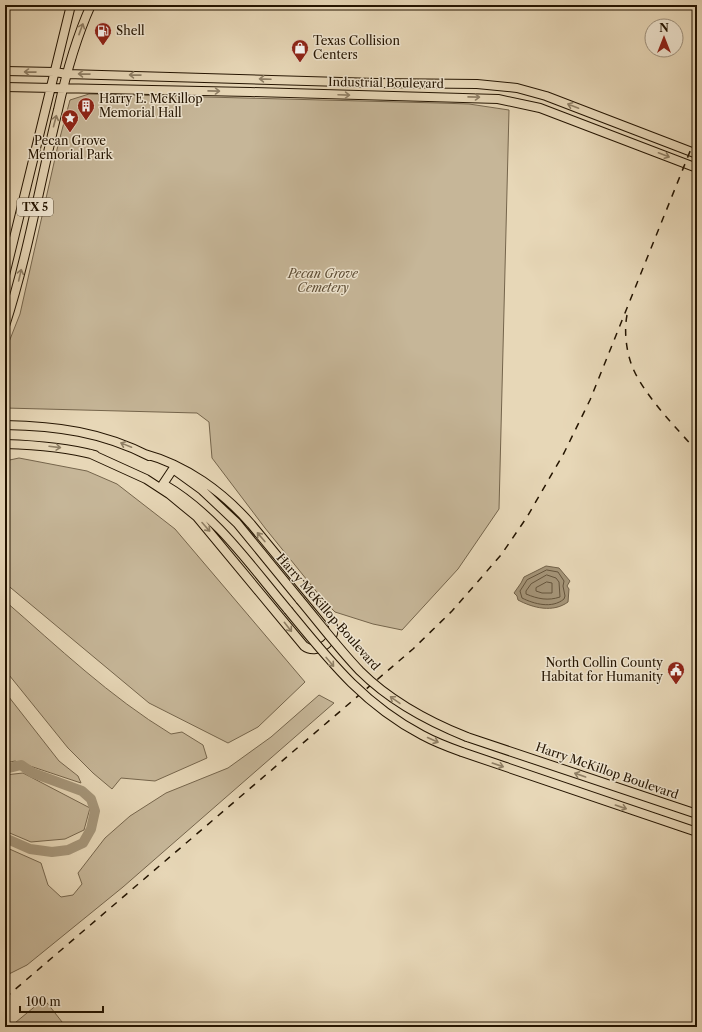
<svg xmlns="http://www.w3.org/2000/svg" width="702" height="1032" viewBox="0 0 702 1032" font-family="'Libre Caslon Text',serif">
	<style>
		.green { fill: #c6b698; stroke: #75654c }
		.water { fill: #a59579; stroke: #716149 }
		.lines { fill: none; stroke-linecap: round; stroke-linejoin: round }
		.shore { stroke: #64543c; stroke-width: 1 }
		.river { stroke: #a59579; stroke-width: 10 }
		.major-casing { stroke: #241400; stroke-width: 10 }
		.major { stroke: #e7d7b7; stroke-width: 8 }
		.rail { stroke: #241400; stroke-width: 1.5; stroke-dasharray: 7 7; stroke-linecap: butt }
		.major-bridge-casing { stroke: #241400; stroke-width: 10; stroke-linecap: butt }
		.major-bridge { stroke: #e7d7b7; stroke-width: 8 }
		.oneway { stroke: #8f7f65 }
		.labels { text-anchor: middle; stroke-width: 3; stroke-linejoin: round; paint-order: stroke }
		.shield { fill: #efe5d0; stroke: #61533e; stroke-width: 1 }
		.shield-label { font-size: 11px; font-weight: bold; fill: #241400 }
		.poi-label { font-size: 12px; fill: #241400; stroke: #efe5d0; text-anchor: start }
		.street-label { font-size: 12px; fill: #241400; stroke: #efe5d0 }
		.park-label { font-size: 12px; font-style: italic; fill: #5d4d35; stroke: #efe5d0 }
	</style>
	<rect width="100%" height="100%" fill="#e7d7b7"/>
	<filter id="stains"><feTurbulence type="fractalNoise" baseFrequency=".005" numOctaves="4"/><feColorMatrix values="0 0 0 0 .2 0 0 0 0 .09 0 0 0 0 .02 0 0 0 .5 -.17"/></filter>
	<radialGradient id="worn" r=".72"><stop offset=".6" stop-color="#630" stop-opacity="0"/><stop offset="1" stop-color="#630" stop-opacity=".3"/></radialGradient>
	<!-- green -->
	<path class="green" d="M89,94L439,103L469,104L509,110L499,509L458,569L402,630L373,624L335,612L324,601L265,528L212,458L209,422L197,413L5,408V352L20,314L58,145L70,100Z
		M19,458L87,471L117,484L175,529L305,682L258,727L228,743L149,703L5,583V461Z
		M5,601C58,647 110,697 171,734L182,732L203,745L207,758L155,781L121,778L112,789L93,773L68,748L5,670Z
		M5,692L59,761L78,776L81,783L15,761L5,763Z
		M319,695L334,703L123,887L27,965L5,976V847L41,863L48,885L61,897L73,895L82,884L78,873L105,838L130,816L166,793L228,768L271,737Z
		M23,773L90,808L84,830L65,839L31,842L5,831V775Z
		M44,999L66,1027H10Z"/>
	<!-- water -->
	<path class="water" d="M546,566L559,568L570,581L567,586L569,589L568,602C553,613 533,608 518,600L517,596L514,593L521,583L524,577Z"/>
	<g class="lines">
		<!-- shore -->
		<path class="shore" d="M547,570L558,572L564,581L563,586L565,596L564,599C552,609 534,604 522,598L520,591L527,580Z
			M547,575L556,578L559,582L560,597C548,601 538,599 526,594V591L531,584Z
			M547,582L552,583V593H542L536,591V588Z"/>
		<!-- river -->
		<path class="river" d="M5,769L21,765L33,773L82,791L91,799L95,811L91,829L83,843L68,850L52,852L30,849L5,838"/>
		<!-- major casing -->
		<g class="major-casing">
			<path id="major" d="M5,71L55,72L67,74L377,83L477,84L517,88L546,96L697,154
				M5,87L250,92L498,99L540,108L697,168
				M5,275L71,5
				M5,326C28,255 40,182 58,110C66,74 76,38 91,5
				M5,425C57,426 102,432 149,456
				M5,444C36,445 65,447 95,455
				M91,454L146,479L169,494L197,517L304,646C318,657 341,638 331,621L251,524C223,492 186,465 145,454
				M173,469L202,490L237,523L300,600
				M163,484L173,469
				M165,485C216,515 250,565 288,610
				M467,737L697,814
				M462,752L697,832"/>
		</g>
		<!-- major -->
		<use href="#major" class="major"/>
		<!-- rail -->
		<path class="rail" d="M627,315C624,331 626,350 632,366C643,394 677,429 697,451
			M5,998L413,649L452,611L501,555L527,517L564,453L590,400L697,134"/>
		<!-- major-bridge casing -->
		<g class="major-bridge-casing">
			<path id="major-bridge" d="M300,600C320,624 339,649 360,671C390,701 427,721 467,737
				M288,610C329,660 363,704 422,735C435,742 448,747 462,752"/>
		</g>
		<!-- major-bridge -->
		<use href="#major-bridge" class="major-bridge"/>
	</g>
	<!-- one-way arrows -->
	<defs><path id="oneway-shaft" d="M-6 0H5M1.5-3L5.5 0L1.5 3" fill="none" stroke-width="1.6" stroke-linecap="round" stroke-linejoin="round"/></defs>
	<g class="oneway">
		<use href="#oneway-shaft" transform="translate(81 29) rotate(-70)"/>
		<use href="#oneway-shaft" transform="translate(30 72) rotate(-179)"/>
		<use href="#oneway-shaft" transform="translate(84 74) rotate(-179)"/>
		<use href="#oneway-shaft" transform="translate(135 75) rotate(-179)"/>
		<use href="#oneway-shaft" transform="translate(265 79) rotate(-178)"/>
		<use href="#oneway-shaft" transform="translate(214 91) rotate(1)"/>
		<use href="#oneway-shaft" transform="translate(344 95) rotate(2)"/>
		<use href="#oneway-shaft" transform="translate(474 97) rotate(1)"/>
		<use href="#oneway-shaft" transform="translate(573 106) rotate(-159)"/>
		<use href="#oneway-shaft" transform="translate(55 121) rotate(-75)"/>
		<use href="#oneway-shaft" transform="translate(664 155) rotate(21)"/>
		<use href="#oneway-shaft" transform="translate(20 275) rotate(-77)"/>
		<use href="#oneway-shaft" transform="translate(126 445) rotate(-158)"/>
		<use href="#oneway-shaft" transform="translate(55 447) rotate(7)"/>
		<use href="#oneway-shaft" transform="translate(206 527) rotate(48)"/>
		<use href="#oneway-shaft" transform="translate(261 537) rotate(-130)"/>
		<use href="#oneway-shaft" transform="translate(288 627) rotate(52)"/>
		<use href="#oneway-shaft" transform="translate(330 662) rotate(50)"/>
		<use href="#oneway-shaft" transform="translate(395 700) rotate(-145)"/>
		<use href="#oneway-shaft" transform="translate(433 740) rotate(24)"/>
		<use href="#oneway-shaft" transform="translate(498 765) rotate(19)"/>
		<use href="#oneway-shaft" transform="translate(580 775) rotate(-161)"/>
		<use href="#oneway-shaft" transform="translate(621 807) rotate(19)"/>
	</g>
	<!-- icons -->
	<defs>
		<g id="fuel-pin" transform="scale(0.9)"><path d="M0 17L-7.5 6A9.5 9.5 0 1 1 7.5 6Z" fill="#8f2418" stroke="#efe5d0"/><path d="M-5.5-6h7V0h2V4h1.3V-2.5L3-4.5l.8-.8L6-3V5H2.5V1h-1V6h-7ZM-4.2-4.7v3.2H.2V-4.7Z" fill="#fff"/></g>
		<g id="shop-pin" transform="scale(0.9)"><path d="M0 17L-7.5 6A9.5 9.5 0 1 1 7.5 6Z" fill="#8f2418" stroke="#efe5d0"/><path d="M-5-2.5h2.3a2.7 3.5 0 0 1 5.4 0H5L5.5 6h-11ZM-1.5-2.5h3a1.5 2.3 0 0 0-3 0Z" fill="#fff"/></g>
		<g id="building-pin" transform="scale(0.9)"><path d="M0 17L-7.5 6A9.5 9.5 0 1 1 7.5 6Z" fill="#8f2418" stroke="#efe5d0"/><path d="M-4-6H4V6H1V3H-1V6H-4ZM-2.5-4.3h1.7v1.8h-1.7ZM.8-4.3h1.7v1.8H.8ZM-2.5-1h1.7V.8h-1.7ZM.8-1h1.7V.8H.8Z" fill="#fff"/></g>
		<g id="sight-pin" transform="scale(0.9)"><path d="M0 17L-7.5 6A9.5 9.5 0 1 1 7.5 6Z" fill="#8f2418" stroke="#efe5d0"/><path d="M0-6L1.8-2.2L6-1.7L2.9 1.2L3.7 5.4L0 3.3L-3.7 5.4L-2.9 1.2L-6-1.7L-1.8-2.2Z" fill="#fff"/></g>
		<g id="civic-pin" transform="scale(0.9)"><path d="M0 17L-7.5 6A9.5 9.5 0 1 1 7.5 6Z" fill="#8f2418" stroke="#efe5d0"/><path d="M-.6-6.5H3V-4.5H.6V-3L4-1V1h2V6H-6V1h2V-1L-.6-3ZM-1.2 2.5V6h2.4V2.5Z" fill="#fff"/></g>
	</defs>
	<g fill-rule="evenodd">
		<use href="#fuel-pin" x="103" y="31"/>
		<use href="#shop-pin" x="300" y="48"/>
		<use href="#building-pin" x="86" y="106"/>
		<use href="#sight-pin" x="70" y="118"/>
		<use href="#civic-pin" x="676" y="670"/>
	</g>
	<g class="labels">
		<!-- shield labels -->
		<rect class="shield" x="17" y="198" width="36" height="18" rx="3"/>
		<g class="shield-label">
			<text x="35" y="211">TX 5</text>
		</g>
		<!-- poi labels -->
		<g class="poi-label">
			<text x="116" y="35">Shell</text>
			<text x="313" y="45">Texas Collision<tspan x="313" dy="14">Centers</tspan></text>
			<text x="99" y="103">Harry E. McKillop<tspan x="99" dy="14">Memorial Hall</tspan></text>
			<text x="70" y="145" text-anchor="middle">Pecan Grove<tspan x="70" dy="14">Memorial Park</tspan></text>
			<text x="663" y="667" text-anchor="end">North Collin County<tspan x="663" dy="14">Habitat for Humanity</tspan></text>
		</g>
		<!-- street labels -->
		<g class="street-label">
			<text transform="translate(386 83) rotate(1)" y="4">Industrial Boulevard</text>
			<text transform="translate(328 612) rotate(49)" y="4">Harry McKillop Boulevard</text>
			<text transform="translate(607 771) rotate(19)" y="4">Harry McKillop Boulevard</text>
		</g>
		<!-- park labels -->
		<g class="park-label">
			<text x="323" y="278">Pecan Grove<tspan x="323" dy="14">Cemetery</tspan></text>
		</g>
	</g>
	<!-- margin -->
	<rect width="702" height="1032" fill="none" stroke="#e7d7b7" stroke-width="20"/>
	<rect x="6" y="6" width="690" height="1020" fill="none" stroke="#241400" stroke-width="2"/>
	<rect x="10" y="10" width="682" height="1012" fill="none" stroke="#241400"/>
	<!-- north arrow -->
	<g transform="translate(664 38)"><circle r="19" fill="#efe5d0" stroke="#9e917d"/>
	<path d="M0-3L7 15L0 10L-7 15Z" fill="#8f2418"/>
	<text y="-6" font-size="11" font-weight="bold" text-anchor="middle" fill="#241400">N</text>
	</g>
	<!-- scale -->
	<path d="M20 1006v6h83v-6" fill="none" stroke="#241400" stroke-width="2"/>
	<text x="26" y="1006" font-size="12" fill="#241400" stroke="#efe5d0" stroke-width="3" paint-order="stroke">100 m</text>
	<rect width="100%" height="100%" filter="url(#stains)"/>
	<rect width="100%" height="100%" fill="url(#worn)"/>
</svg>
